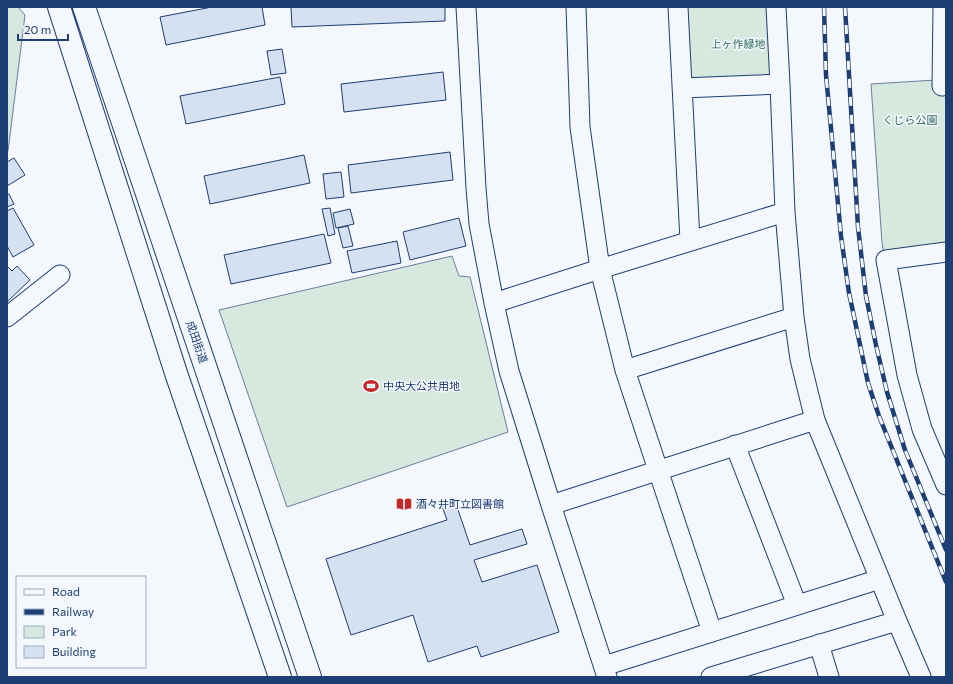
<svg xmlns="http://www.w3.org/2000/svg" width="953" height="684" viewBox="0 0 953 684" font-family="Commissioner,'Noto Sans JP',sans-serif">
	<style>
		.green { fill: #d7e8df; stroke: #687fa3 }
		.building { fill: #d5e0f0; stroke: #1d3f73 }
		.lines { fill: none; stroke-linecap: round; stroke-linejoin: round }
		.minor-casing { stroke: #1d3f73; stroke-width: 21 }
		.highway-casing { stroke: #1d3f73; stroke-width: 24 }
		.minor { stroke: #f4f7fb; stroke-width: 19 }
		.highway { stroke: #f4f7fb; stroke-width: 22 }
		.rail-casing { stroke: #1d3f73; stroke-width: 4.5 }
		.rail { stroke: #f4f7fb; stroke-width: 3; stroke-dasharray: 9; stroke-linecap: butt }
		.labels { text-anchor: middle; stroke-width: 3; stroke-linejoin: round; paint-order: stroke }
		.park-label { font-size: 11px; fill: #2c6c60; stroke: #f4f7fb }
		.street-label { font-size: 11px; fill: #1d3f73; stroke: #f4f7fb }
		.poi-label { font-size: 11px; fill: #1d3f73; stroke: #f4f7fb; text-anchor: start }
	</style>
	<rect width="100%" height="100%" fill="#f4f7fb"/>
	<!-- green -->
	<path class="green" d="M7,7H18L25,15L8,151H7Z
		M686,7H775L780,84L689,77Z
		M936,80L946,91V248L884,254L882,243L871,84Z
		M452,256L459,276L470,277L508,432L287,507L219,310Z"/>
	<!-- building -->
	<path class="building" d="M212,7H262L265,25L166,45L160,17Z
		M291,7H445V21L292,27Z
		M282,49L286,73L271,75L267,51Z
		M443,72L446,100L344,112L341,84Z
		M280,77L285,104L186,124L180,96Z
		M450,152L453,180L351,193L348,165Z
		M304,155L310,183L210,204L204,176Z
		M14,158L25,175L7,186V162Z
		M341,172L344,197L326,199L323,174Z
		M9,194L14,204L7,207V195Z
		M13,208L34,245L13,257L7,246V211Z
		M330,208L335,234L328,236L322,209Z
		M350,209L354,224L336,228L333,213Z
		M459,218L466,246L410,260L403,232Z
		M348,226L353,246L343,248L338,228Z
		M324,234L331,263L231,284L224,255Z
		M397,241L401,263L352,273L347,251Z
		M7,266L12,271L17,266L30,280L7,302Z
		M455,501L470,545L522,529L527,544L474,560L482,582L537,565L559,632L481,657L477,646L428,662L413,615L351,635L326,559L447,520L442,506Z"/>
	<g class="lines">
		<!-- minor casing -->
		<g class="minor-casing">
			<path id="minor" d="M466,7L476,188L479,224L494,303L509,371L551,505L607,677
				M576,7L580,127L600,269L625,370L658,470L712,632
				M678,7L690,241
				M776,7L780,84
				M943,7L942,86L946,85
				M682,88L780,84L785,212L794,317L800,359L815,420L897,621L921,677
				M946,252L886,260L907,375L922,429L946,485
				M494,303L600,269L785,212
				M7,317L60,275
				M625,370L794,317
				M735,445L797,605
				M551,505L815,420
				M819,644L829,677
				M604,666L880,579
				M711,677L897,621"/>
		</g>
		<!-- highway casing -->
		<g class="highway-casing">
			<path id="highway" d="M59,7L176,373L280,677
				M84,7L310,677"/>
		</g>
		<!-- minor -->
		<use href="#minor" class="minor"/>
		<!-- highway -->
		<use href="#highway" class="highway"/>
		<!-- rail casing -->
		<g class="rail-casing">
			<path id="rail" d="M824,7L826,75L841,236L849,293L859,340L868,383L879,416L946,582
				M845,7L858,227L866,296L876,345L887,392L905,450L946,550"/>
		</g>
		<!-- rail -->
		<use href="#rail" class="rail"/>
	</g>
	<!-- icons -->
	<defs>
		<g id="stadium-bare" transform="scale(1.2)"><path d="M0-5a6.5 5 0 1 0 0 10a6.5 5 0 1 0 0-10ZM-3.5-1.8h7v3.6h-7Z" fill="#c62828" stroke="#f4f7fb" stroke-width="2.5" paint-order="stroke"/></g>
		<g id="library-bare" transform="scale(1.2)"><path d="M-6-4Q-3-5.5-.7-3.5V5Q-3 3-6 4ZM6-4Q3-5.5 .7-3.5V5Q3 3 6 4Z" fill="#c62828" stroke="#f4f7fb" stroke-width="2.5" paint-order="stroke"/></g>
	</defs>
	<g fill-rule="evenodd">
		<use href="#stadium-bare" x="371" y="386"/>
		<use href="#library-bare" x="404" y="504"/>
	</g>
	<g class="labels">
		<!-- park labels -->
		<g class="park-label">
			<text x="738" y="48">上ヶ作緑地</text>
			<text x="910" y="124">くじら公園</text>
		</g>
		<!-- street labels -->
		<g class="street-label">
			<text transform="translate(197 342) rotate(71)" y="4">成田街道</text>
		</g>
		<!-- poi labels -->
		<g class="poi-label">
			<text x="383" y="390">中央大公共用地</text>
			<text x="416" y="508">酒々井町立図書館</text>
		</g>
	</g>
	<!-- border -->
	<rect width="953" height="684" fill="none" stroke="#1d3f73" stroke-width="16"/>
	<!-- legend -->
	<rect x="16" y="576" width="130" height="92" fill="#f4f7fb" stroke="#9eadc5"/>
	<rect x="24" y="589" width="20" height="6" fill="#f4f7fb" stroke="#9eadc5"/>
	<text x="52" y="596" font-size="12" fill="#1d3f73">Road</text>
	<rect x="24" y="609" width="20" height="6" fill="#1d3f73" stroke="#9eadc5"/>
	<text x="52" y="616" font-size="12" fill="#1d3f73">Railway</text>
	<rect x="24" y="626" width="20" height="12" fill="#d7e8df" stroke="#9eadc5"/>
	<text x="52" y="636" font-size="12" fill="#1d3f73">Park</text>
	<rect x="24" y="646" width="20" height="12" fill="#d5e0f0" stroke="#9eadc5"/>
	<text x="52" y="656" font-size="12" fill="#1d3f73">Building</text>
	<!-- scale -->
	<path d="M18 34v6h50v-6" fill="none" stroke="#1d3f73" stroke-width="2"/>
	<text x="24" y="34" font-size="12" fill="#1d3f73" stroke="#f4f7fb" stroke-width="3" paint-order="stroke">20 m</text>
</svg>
